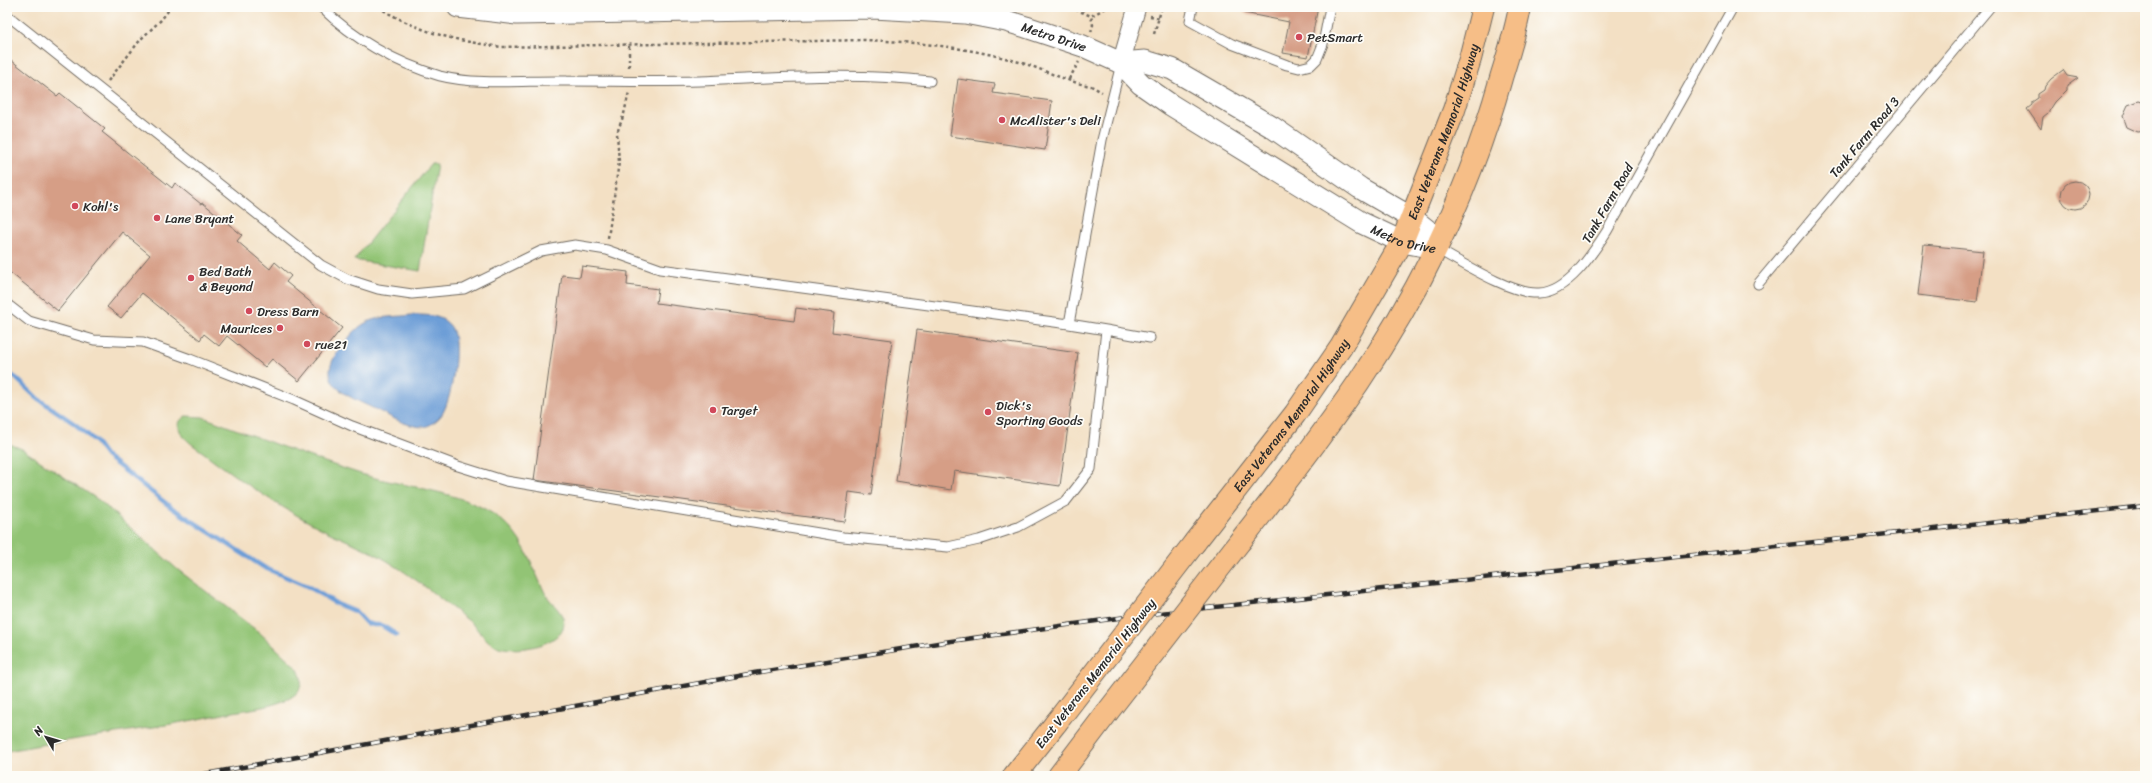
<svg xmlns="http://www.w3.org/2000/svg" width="2152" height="783" viewBox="0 0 2152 783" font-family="Sriracha,sans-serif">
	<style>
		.green { fill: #92c474; stroke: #5e7850 }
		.water { fill: #6d9ed7; stroke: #4c6481 }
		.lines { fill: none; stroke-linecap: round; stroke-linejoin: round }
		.stream { stroke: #6d9ed7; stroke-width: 4.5 }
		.building { fill: #d69e86 }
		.service-casing { stroke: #716a61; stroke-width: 11 }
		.minor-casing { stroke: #716a61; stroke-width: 19 }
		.tertiary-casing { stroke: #716a61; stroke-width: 23 }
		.primary-casing { stroke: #716a61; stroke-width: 24 }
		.path { stroke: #716a61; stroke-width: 2.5; stroke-dasharray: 3 3; stroke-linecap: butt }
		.service { stroke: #fff; stroke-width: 9 }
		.minor { stroke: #fff; stroke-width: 17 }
		.tertiary { stroke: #fff; stroke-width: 21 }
		.primary { stroke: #f6be87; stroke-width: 22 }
		.rail-casing { stroke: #2b2b2b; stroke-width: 4.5 }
		.rail { stroke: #fdfcf7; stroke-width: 3; stroke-dasharray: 9; stroke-linecap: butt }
		.primary-bridge-casing { stroke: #716a61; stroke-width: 24; stroke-linecap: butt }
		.primary-bridge { stroke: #f6be87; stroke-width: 22 }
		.poi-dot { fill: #d1495b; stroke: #fdfcf7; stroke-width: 1.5 }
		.labels { text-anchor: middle; stroke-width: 3.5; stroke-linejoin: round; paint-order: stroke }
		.street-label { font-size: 13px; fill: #2b2b2b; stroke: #fdfcf7 }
		.poi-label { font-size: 13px; fill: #2b2b2b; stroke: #fdfcf7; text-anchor: start }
	</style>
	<rect width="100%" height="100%" fill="#fdfcf7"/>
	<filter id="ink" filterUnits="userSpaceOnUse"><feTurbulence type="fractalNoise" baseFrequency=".025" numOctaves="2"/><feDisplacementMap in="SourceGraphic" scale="8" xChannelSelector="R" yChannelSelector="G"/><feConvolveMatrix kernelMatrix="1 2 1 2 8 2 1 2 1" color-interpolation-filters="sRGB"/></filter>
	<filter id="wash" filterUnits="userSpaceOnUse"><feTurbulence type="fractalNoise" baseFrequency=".012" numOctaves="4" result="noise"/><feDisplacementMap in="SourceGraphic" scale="16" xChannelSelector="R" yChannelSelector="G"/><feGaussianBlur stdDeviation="0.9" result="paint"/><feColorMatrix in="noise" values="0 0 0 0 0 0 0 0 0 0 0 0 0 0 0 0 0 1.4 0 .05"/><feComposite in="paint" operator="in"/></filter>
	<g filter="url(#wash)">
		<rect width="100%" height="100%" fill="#f3e0c4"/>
		<!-- green -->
		<path class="green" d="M431,164H437L420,271L354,260Z
			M186,416L203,417C257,437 310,458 364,475C408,488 474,492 507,525C527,545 533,569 545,593C551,604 568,615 563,628C555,647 513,653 496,646C485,641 478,629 469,621C462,615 454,610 447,604C425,586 403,570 379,556C363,547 345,540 328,532C284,510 243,483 204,453C196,447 184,440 180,431C177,424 180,419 186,416Z
			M7,443L22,449L100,501L177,569L260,633L297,668C304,679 303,691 290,698C273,707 248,709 228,713C155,729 81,737 7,751Z"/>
		<!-- water -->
		<path class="water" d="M411,315C425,315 442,314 451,327C461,341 452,404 440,417C436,422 430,425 425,427C407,427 393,418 377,410C346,395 311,384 342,346C351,335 358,325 372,320C384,316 398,317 411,315Z"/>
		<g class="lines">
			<!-- stream -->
			<path class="stream" d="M7,372L16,378L37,398L75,424L95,441L106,456L172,508L265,568L307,586L337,604L356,612L366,623L374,625H381L397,635"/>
		</g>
		<g id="blocks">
			<!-- building -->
			<path class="building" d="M1244,7H1318L1308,57L1283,53L1289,22L1244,13Z
				M7,57L57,96L60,93L105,129L102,132L172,188L175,183L201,204L203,203L242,235L237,241L270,269L275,262L291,276L286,282L342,328L299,381L272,359L265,367L227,336L219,346L204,334L200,340L142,293L121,318L107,307L150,255L122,232L58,311L7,270Z
				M2063,70L2067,76L2078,78L2067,86V90L2055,102L2048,113L2043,117L2041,129L2027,109L2032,105V102L2038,98V94L2044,90L2045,86L2051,79Z
				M958,79L995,84L993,93L1052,101L1045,150L950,136Z
				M2139,101L2145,103V131L2138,132L2127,127L2123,116L2128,105Z
				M2061 195a14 14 0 1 1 28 0a14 14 0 1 1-28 0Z
				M1924,245L1983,251L1977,302L1918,295Z
				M582,266L628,272L627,285L658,289L656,303L794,321L796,308L834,313L832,332L892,340L871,495L849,492L845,522L534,480L562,275L580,277Z
				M917,330L1078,353L1060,486L954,471L951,490L896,481Z"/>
		</g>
	</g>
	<g filter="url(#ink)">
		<use href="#blocks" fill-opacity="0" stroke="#716a61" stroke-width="1"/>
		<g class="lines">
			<!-- service casing -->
			<g class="service-casing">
				<path id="service" d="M321,7C354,39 396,63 440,76C478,86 528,80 567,81C611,81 655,82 700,81C777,78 853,72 930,81
					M1193,7L1190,21L1232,44L1287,65L1299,68L1311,65L1317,59L1323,44L1330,7
					M7,15L321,265L347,279L378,289L412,294L464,289L541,251L575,245L607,250L660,269L1069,324
					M1435,248C1459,261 1512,295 1539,293C1568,292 1593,253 1607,231L1733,7
					M1758,284L1990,7
					M7,304L29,321L94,340L143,342L190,359L294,400L352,426L458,466L506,481L843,537L948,547L979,540L1018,527L1066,501L1091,469L1106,330L1069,324L1102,140L1121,64
					M1106,330L1150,338"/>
			</g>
			<!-- minor casing -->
			<g class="minor-casing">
				<path id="minor" d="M1121,63L1137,7"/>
			</g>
			<!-- tertiary casing -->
			<g class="tertiary-casing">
				<g id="tertiary">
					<path id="s1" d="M458,7L517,14L873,8L965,13L1006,21L1026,27L1083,46L1121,63L1141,84L1171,105L1362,223L1402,242L1435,248"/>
					<path d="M1121,63L1145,61L1172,69L1272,127L1360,188L1412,218L1427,230L1435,248"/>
				</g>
			</g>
			<!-- primary casing -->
			<g class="primary-casing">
				<g id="primary">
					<path d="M1241,540C1281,489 1321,437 1358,383C1421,290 1471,186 1501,78C1508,55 1516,31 1520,7"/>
					<path id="s2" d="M1195,542L1295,414L1341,347L1402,242L1454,110L1470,59L1483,7"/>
					<path d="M1014,776L1056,723"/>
					<path d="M1059,776L1106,714"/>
				</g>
			</g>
			<!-- path -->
			<path class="path" d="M378,7C421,33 452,40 501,47L865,40C917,42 966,47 1016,61C1041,68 1066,82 1091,86L1102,92
				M1070,7L1091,16L1108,7
				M1150,16L1160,18
				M1091,32L1093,25L1091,16
				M1154,34L1162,7
				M629,46V69
				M1069,79L1079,62
				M108,81L141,39L161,20L171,7
				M608,238L619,162L617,133L624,114L629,92"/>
			<!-- service -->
			<use href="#service" class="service"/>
			<!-- minor -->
			<use href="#minor" class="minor"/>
			<!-- tertiary -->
			<use href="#tertiary" class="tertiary"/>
			<!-- primary -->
			<use href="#primary" class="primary"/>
			<!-- rail casing -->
			<g class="rail-casing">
				<path id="rail" d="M194,776L754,673L944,642L1133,616L2145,506"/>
			</g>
			<!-- rail -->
			<use href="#rail" class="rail"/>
			<!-- primary-bridge casing -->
			<g class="primary-bridge-casing">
				<path id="primary-bridge" d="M1106,714L1241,540
					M1056,723L1195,542"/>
			</g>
			<!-- primary-bridge -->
			<use href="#primary-bridge" class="primary-bridge"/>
		</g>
	</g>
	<!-- markers -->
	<g class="poi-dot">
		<circle cx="1299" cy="37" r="4"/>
		<circle cx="1002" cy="120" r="4"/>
		<circle cx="75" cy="206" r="4"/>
		<circle cx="157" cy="218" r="4"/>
		<circle cx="191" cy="278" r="4"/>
		<circle cx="249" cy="311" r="4"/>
		<circle cx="280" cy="328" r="4"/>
		<circle cx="307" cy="344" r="4"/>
		<circle cx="713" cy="410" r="4"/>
		<circle cx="988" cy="412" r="4"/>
	</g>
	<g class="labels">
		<!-- street labels -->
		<g class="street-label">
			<text dy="5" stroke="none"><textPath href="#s1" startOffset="600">Metro Drive</textPath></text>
			<text dy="5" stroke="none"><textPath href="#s2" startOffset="483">East Veterans Memorial Highway</textPath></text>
			<text transform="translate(1864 137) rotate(-50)" y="5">Tank Farm Road 3</text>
			<text transform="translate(1607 203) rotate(-60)" y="5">Tank Farm Road</text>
			<text dy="5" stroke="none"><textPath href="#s1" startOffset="1007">Metro Drive</textPath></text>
			<text dy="5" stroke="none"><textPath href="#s2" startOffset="159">East Veterans Memorial Highway</textPath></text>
			<text transform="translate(1095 673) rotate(-52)" y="5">East Veterans Memorial Highway</text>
		</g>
		<!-- poi labels -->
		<g class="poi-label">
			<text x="1307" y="42">PetSmart</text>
			<text x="1010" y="125">McAlister's Deli</text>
			<text x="83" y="211">Kohl's</text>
			<text x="165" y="223">Lane Bryant</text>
			<text x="199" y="276">Bed Bath<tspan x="199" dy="15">&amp; Beyond</tspan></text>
			<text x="257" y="316">Dress Barn</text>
			<text x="272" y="333" text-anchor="end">Maurices</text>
			<text x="315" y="349">rue21</text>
			<text x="996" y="410">Dick's<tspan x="996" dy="15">Sporting Goods</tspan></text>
			<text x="721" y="415">Target</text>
		</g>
	</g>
	<!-- margin -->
	<rect width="2152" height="783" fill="none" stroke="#fdfcf7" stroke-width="24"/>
	<!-- north arrow -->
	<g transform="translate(46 737) rotate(308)" stroke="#fdfcf7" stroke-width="3" paint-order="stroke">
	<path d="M0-3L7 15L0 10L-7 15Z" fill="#2b2b2b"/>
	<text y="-6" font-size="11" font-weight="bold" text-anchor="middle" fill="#2b2b2b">N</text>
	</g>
</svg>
